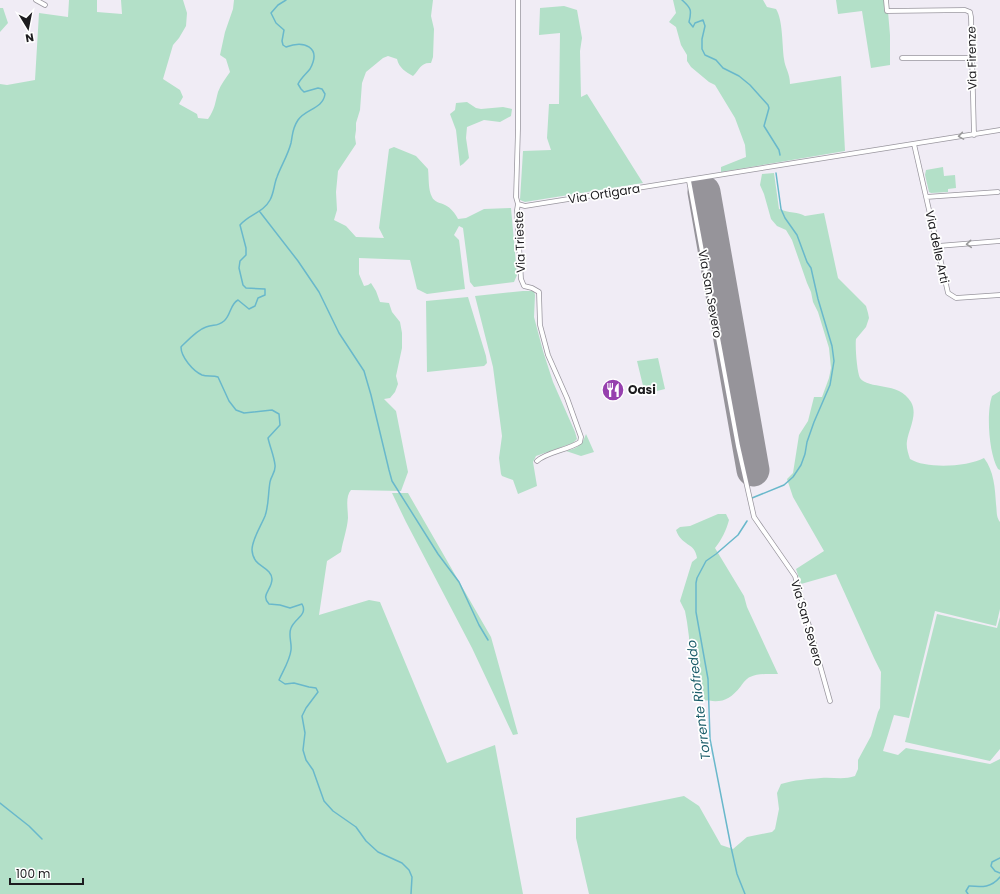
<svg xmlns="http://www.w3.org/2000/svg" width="1000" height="894" viewBox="0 0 1000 894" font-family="Poppins,sans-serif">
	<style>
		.green { fill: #b3e0c8 }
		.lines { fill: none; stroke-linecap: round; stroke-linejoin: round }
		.stream { stroke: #69b8cb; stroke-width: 1.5 }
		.runway { stroke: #96949a; stroke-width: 33 }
		.minor-casing { stroke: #99969e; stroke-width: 5.5 }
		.minor { stroke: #fff; stroke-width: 4 }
		.oneway { stroke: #99999a }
		.labels { text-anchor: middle; stroke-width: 3.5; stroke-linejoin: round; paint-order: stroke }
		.street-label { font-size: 12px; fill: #1d1c1f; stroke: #fff }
		.poi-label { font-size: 12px; font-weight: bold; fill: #1d1c1f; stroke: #fff; text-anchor: start }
		.water-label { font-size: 13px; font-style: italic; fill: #1a5c69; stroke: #fff }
	</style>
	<rect width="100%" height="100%" fill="#f0ecf5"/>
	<!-- green -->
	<path class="green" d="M69,0H97V12L122,14L121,0H183L187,13L186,26L179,38L173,45L163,79L180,90L183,97L179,104L197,114L198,118L208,119C215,109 215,103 218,92C221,84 226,78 230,72L226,59L220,55L225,32L233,9L234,0H433L431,16L434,29L433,57L431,63C421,62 420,69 413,76C406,72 399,68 397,59L388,56L383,58L366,72L362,83L360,110L356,123V130L355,137L356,144L338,171L336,192L337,210L334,220L346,226L356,237L384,238L379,228L389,149L394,147L416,156L428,169C429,177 428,190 432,197C434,202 441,203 445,205C451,208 455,213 458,219L466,218L484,209L511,208L517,275L514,282L474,287L470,282L463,228L459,226L454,235L459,240L465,289L427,294L417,289L410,260L359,258V274L364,286L368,285L371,283L376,291L380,302L389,303L392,312L400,322L402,333V348L396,376L398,384L395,392L390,398L384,399L396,411L408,472L401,491L351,490C345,497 348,509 348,518C347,530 343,540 341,552L327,561L319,615L369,600L380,602L447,763L495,745L523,894H0V84L7,85L35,80L39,13L68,17Z
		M673,0H763L767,7L776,9C783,20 782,45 784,59C785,68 790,73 790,84L841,76L845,151L721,172V167L746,157L745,145L735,118L715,85L709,82L691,67L687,61V55L681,45L676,27L669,22L676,13Z
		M836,0H887L890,35V65L871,68L862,11L838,14Z
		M564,6L577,10L582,38L580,51L581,97L587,94L643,183L525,202L520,200L523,151L551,150L547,138L549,104H559L560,33L539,35L540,8Z
		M0,8H3L8,23L0,32Z
		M467,102L476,108L481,109L503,107L512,109L511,116L500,122L484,120L467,127L466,138L469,158L463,164L460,166L456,130L450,114L455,110L456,103Z
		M943,167L944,176L955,175L956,188L948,189V192L931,193L929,192L925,175L926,170Z
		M774,173L779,209C788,213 799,212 805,216L824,213L838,278L866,306L868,313L869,318L866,327L856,339C855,347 857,372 860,378C868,390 899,381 911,402C918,414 909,429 907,441C906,447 908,453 910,459C926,469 967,467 984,458C994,471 995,488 996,504C997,511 996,517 1000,522V609L996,626L935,611L909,718L894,715L883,751L898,755L906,748L990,764L1000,759V894H589L576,838V818L684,796L699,806L721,845L733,849L747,837L772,832L775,829L779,809L777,793L781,784C794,780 808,779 821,778C833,777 844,780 855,776L858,769V760L871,736L878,712L880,708L881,672L874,658L836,574L801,584L796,569L824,551L793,497L787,479L793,473L799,435L808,421L814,397H822L829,378L831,368L829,348L818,312L813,302L811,292L807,283L792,240L786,230L777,226L771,219L764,194L760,185L762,174Z
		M523,291H534L535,295L534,317L543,351L553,382L575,432L577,439L573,443L536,456L533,462L537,486L518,494L513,480L502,476L501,474L499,458L502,436L493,367L475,296Z
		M468,297L486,356L487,363L484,366L427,372L426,301Z
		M658,358L665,389L645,394L637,361Z
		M1000,391V470L998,469C989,454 986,413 992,396Z
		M586,434L594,452L581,456L566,451C578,448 582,445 586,434Z
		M392,493H408L491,637L518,734L513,735L472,648L406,522Z
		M718,514H726L729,520C726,531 722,539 715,548L744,596L747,607L778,674C770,674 758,673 750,677C747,678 743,683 741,686C729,701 722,703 703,700L700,680L689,659V637L687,622L685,611L680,601L692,562L697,558C695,542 682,547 676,530L680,527L690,526Z
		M937,614L997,628L1000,617V749L990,761L905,742Z"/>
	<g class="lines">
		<!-- stream -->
		<path class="stream" d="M286,0L278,5L271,13L276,23L284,30L282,41L283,45L286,47C304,40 322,47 310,69C306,74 301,78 298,84L301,89L304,92L318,88L322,89L325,94C323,109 305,109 298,120C292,129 293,133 291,143C288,155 281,166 277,177C274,184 274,193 270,200C263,213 249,214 240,225L246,248V255L240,261L239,268L243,285L246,288L265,289V295L258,298L255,306L249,309L238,300C230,304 231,315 224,321C217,327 214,324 206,327C197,330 188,340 181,347C181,357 193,371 202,375C207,377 213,375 218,377L229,401L236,410L244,413L272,410L279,414L280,425L268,438C270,447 274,456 275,465C276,472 271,476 270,482C268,493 269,505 265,516C261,526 252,539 252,550C253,568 271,566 272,579C272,590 260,595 269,604L280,605L290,608L302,604C308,615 295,618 291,628C288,635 292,643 291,650C290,660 283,671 279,680L285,684L294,683L309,687L316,688L318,692L306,708L302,716L305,733L303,750L306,760L313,770L324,801L333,811L356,827L366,841L378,852L402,863L409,870L412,877L411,894
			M682,0C691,8 692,10 689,22L693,27L695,23L703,20L705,26L702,39V49L705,55L716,60L723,68L739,76L750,85L768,105L769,108L764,126L779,150L780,155
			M260,212L298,261L319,292L339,333L364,371L371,395L389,470L392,481L438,554L459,582L479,625L488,640
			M752,498L784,485L793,477L801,465L805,454L807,442L814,422L830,385L834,361L832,346L818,299L811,268L807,262L797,235L785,218L781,209L776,173
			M0,803L29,826L42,839
			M1000,858L992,862L991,866L995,871L1000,873
			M745,894L737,874L731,847L710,739L708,679L696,612V583L697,578L706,561L716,554L738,535L747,521
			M968,894L966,891L969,886C982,887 991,888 1000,877"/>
		<!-- runway -->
		<path class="runway" d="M704,192L753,470"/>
		<!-- minor casing -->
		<g class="minor-casing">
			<path id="minor" d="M36,0L45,5
				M518,0V129L516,197L518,204L517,210L521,279L524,286L532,288L539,292L540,325L548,355L567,398L581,437L580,442C568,450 547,452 537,461
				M886,0L887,11L965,10L970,12L971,17L974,135
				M902,58H972
				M914,144L948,293L956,298L1000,295
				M689,181L738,446L754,517L795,576L830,701
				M926,197L998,192
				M518,204L525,206L1000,130
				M938,246L1000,241"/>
		</g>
		<!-- minor -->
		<use href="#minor" class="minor"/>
	</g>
	<!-- one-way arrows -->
	<defs><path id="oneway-chevron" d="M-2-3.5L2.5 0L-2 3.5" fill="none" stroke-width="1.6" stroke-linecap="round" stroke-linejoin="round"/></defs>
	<g class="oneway">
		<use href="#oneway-chevron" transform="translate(961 136) rotate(171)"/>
		<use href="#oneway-chevron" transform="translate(969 244) rotate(175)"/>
	</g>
	<!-- icons -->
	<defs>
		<g id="restaurant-disc" transform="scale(1.15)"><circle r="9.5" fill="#9640ae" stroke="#fff"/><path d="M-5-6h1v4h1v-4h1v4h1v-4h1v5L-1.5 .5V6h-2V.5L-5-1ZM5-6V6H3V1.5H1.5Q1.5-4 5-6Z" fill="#fff"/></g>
	</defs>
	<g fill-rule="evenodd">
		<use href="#restaurant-disc" x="613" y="390"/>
	</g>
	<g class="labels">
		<!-- street labels -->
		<g class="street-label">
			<text transform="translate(972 58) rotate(-91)" y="4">Via Firenze</text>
			<text transform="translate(604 194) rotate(-9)" y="4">Via Ortigara</text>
			<text transform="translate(520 242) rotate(-92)" y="4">Via Trieste</text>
			<text transform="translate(937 247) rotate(78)" y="4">Via delle Arti</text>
			<text transform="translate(710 294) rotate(80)" y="4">Via San Severo</text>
			<text transform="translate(807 623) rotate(74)" y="4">Via San Severo</text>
		</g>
		<!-- poi labels -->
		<g class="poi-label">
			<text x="628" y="394">Oasi</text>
		</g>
		<!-- water labels -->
		<g class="water-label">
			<text transform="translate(698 700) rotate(-97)" y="5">Torrente Riofreddo</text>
		</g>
	</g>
	<!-- north arrow -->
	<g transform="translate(28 28) rotate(170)" stroke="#ffffff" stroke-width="3" paint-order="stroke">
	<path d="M0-3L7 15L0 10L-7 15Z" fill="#1d1c1f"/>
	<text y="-6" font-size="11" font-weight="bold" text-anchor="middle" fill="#1d1c1f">N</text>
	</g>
	<!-- scale -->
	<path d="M10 878v6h73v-6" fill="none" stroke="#1d1c1f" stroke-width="2"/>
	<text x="16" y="878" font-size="12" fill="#1d1c1f" stroke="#ffffff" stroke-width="3" paint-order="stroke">100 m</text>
</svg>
